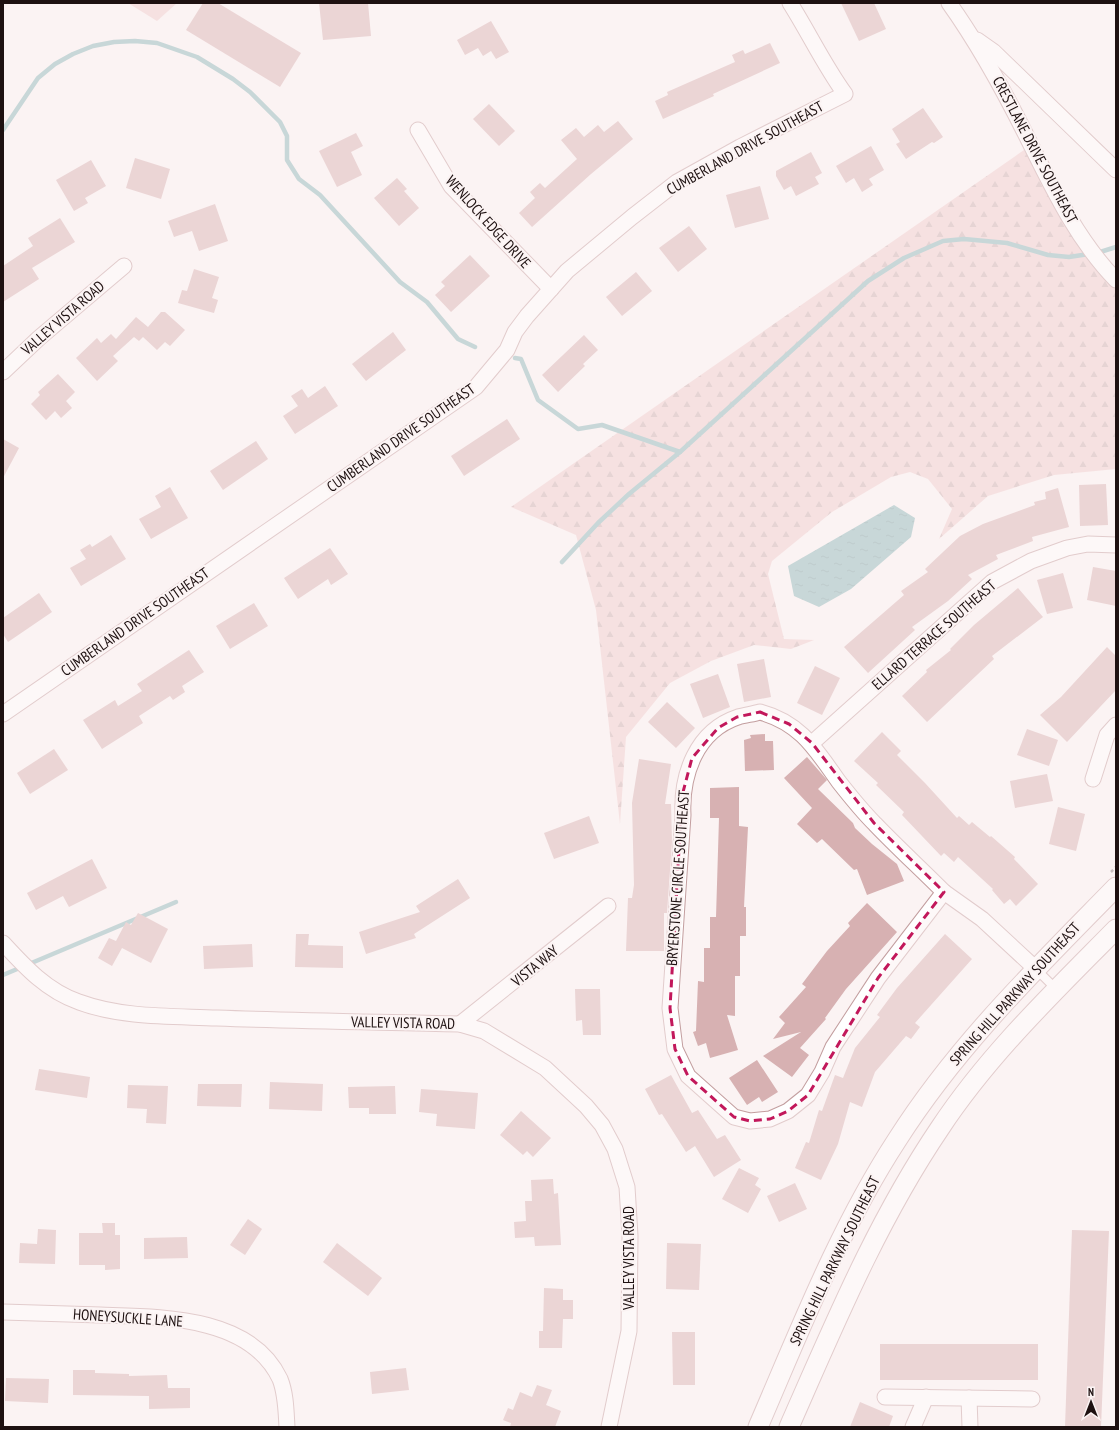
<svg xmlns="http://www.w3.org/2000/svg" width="1119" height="1430" viewBox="0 0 1119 1430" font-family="'PT Sans Narrow',sans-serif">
<defs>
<pattern id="forest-firs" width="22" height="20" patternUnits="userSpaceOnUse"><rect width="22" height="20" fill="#efcdcd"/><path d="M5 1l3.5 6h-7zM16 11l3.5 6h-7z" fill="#ccafaf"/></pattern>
<pattern id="water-ripples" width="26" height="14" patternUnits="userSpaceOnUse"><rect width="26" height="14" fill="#89b6b8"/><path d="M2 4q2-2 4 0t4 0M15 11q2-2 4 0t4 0" fill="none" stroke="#769b9d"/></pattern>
</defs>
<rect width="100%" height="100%" fill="#fbf3f3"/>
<polygon fill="#efcdcd" points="128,3 177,3 157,21"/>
<polygon fill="url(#forest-firs)" points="1024,150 1081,244 1116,285 1116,469 1054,475 988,496 939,539 952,509 928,479 910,472 891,477 832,512 772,561 768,574 784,639 814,640 791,649 754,645 711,661 670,683 626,737 620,824 596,610 576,535 511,507"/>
<polygon fill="url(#water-ripples)" points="894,505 915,518 911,537 851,589 819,607 794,596 788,566"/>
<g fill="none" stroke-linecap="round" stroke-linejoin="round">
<g stroke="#89b6b8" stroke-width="4.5">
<polyline points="3,130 38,78 55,64 73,54 93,46 114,42 135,41 157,43 197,57 233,79 250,92 280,122 287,136 287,160 299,179 320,195 400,282 427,302 458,339 475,347"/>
<polyline points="1097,253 1116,247"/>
<polyline points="515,358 521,359 538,400 578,429 602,425 680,452"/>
<polyline points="562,562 598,523 629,494 680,452 868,281 904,258 943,241 964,239 1007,243 1048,255 1069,257 1089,254"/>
<polyline points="3,975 176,902"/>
</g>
</g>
<g fill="#d7b1b2">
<polygon points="203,3 218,3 301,53 280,87 186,30"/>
<polygon points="319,3 368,3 371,36 323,40"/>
<polygon points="841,3 874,3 886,29 859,41"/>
<polygon points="491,21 509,52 496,59 491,51 483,56 478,48 465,55 457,40"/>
<polygon points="770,43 780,63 713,94 714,96 663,119 655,101 668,95 667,92 735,62 732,55 743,50 745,54"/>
<polygon points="489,104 515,131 499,146 473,119"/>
<polygon points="923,108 943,137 934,143 932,142 906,159 896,144 900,142 892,129"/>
<polygon points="618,121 633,139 591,174 532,227 519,213 535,198 530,192 540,183 545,188 577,159 561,140 576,128 584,137 598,125 604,132"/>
<polygon points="356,133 363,146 351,152 362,175 337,187 319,151"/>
<polygon points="871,146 884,170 869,179 873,185 862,192 854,178 846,183 836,166"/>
<polygon points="811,152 822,173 815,177 819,184 796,196 791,186 784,190 776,176 776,171"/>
<polygon points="135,158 170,169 161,199 126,188"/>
<polygon points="91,160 106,186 85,198 88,203 74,211 56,180"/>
<polygon points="397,178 407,189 404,191 419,208 399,226 374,198"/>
<polygon points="760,186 769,219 735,228 726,195"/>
<polygon points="215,204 228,241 199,251 192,231 174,237 168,221"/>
<polygon points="60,218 75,242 32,268 39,279 3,302 3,266 33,246 28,238"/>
<polygon points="689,226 707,249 678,272 659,248"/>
<polygon points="470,255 490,276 451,312 435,295 445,286 441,282"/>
<polygon points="194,269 219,277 212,298 218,300 214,313 178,303 182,290 187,291"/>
<polygon points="636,272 652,291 622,316 606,297"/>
<polygon points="161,312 165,312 185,330 170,346 165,342 157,350 143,337 139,341 134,337 113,356 118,361 97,381 76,358 97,338 101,343 111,334 116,339 136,317 148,327"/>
<polygon points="393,332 406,350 366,381 352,364"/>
<polygon points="584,335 598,350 583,364 585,366 558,392 542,375"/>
<polygon points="58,374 75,392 66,401 72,408 61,418 55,411 46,420 31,404 40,395 38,392"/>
<polygon points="325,386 338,406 295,434 283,416 298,406 291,396 302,389 308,398"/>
<polygon points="507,419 520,439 464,476 451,456"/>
<polygon points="3,439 19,448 3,478"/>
<polygon points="256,441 268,459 223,490 210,471"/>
<polygon points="1106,484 1108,525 1080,526 1079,485"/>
<polygon points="170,487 188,518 151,539 139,519 161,507 155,496"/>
<polygon points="1058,488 1069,527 1032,537 1033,541 996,555 998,559 968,575 972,579 948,601 912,627 915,630 868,673 844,647 904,595 901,591 928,572 925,569 960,536 983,524 1035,505 1034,502 1046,499 1045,492"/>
<polygon points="111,535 126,559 81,586 70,568 86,559 80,550 90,544 92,547"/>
<polygon points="330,548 348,574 331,585 328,579 298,599 284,578"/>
<polygon points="1093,567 1116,571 1116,606 1087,600"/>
<polygon points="1063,573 1073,608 1047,614 1037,580"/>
<polygon points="1018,588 1043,617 992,656 994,659 927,722 902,696 927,672 926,670 951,650 950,649 974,625"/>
<polygon points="39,593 52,612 8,642 3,634 3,618"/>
<polygon points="254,603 268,626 230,649 216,626"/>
<polygon points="1107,647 1116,656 1116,690 1067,742 1040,715 1061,697"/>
<polygon points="189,650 204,672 182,686 185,692 173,700 170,696 139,716 143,723 102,749 83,720 115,700 118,706 142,691 137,684"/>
<polygon points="764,659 771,697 744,702 737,664"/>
<polygon points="815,666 840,678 822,715 797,703"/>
<polygon points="718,674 730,707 703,718 690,684"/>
<polygon points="667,702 695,728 676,748 648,722"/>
<polygon points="1027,729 1058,740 1049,766 1017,755"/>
<polygon points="882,732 901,751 897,755 925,783 957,818 959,816 969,825 972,822 990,837 991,836 1015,857 1014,859 1038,884 1016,906 1010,899 1004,904 992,890 993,889 958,857 954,862 944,853 941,856 902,815 904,812 876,785 878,783 854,761"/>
<polygon points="765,734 765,741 773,741 774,770 745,771 744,740 751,738 750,735"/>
<polygon points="54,749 68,770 30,794 17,773"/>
<polygon points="807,757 827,780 818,789 853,823 855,828 872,844 897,864 904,881 867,895 857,869 854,870 822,839 817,843 797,824 812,808 784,778"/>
<polygon points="639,759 671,764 665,804 671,804 672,842 667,913 664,913 664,951 626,951 628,898 632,898 634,885 632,803"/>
<polygon points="1047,774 1053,801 1015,808 1010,781"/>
<polygon points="739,787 739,826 748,827 744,907 746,907 746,936 740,936 740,976 735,976 735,1016 727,1015 738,1050 710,1058 706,1043 698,1046 693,1032 696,1031 698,981 704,982 704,948 710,948 710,917 716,917 719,818 710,818 710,788"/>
<polygon points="1058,807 1085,814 1076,851 1049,844"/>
<polygon points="589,816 599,843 554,859 544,833"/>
<polygon points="92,859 107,888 69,907 63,896 36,910 27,893"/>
<polygon points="458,879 470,898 414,934 416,938 366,954 359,932 420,912 416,906"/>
<polygon points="867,903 897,932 846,989 825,1018 826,1019 800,1048 809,1055 792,1077 763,1056 801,1032 773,1039 785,1023 779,1017 806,987 802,984 827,951 850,926 848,923"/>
<polygon points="138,913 168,929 151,963 122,948 112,966 98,958 109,938 116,941 126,922 131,925"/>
<polygon points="296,934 309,934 308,945 343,946 343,968 295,967"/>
<polygon points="945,934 972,959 915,1023 920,1027 911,1039 906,1036 875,1072 862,1107 850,1102 838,1144 821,1180 795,1168 806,1142 809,1143 819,1110 822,1111 835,1075 843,1078 855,1048 880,1017 877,1015 897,988"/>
<polygon points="252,944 253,967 204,969 203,946"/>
<polygon points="575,989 600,989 601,1035 583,1035 582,1020 576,1021"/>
<polygon points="757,1060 778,1092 762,1102 759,1097 747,1105 729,1078"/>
<polygon points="39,1069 90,1077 87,1098 35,1090"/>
<polygon points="671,1075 692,1113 698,1110 717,1139 725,1135 741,1160 714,1177 695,1146 686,1152 662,1114 659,1115 645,1089"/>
<polygon points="270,1082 323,1084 322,1111 269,1109"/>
<polygon points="198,1084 242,1084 241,1107 197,1106"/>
<polygon points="128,1085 168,1086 166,1124 146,1123 147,1109 127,1108"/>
<polygon points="395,1086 396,1114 369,1114 369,1108 349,1108 348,1087"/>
<polygon points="421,1089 478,1093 475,1129 436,1126 437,1114 419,1112"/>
<polygon points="521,1111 551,1138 533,1157 527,1151 523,1155 500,1135"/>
<polygon points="739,1168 759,1178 755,1185 761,1189 748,1213 722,1199"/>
<polygon points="553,1179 554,1194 558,1193 561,1245 535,1246 534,1237 515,1238 514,1222 526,1221 525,1201 532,1201 531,1180"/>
<polygon points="795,1183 807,1209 779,1222 767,1196"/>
<polygon points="248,1219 262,1229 245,1255 230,1245"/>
<polygon points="102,1223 115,1223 115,1235 120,1235 120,1269 105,1270 105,1265 79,1265 79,1233 103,1233"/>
<polygon points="38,1229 56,1230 55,1264 19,1263 20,1243 37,1244"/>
<polygon points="1072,1230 1109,1231 1101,1427 1065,1427"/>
<polygon points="187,1237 188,1258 144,1259 144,1238"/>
<polygon points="337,1243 382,1278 368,1296 323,1262"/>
<polygon points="667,1243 701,1244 699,1290 666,1289"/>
<polygon points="544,1288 563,1289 563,1300 573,1300 573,1319 563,1319 562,1348 539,1348 539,1331 543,1331"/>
<polygon points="672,1332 695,1332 695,1385 673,1385"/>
<rect x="880" y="1344" width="158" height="36"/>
<polygon points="406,1368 409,1390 372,1394 370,1372"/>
<polygon points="73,1370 95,1370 95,1373 129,1374 129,1376 167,1375 168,1388 190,1388 190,1408 149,1409 149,1396 73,1395"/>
<polygon points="6,1378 49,1379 48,1403 5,1401"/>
<polygon points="537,1385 552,1390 546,1405 561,1411 555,1427 510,1427 511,1423 503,1420 508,1408 513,1410 520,1392 532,1397"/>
<polygon points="860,1402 893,1416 889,1427 850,1427"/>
</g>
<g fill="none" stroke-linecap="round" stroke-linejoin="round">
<defs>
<polyline id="service" points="1036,969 1056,989"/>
<g id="minor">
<path d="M949,3c30,42 54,86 77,132 25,50 50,104 90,145"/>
<polyline points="977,40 994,52 1116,170"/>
<polyline points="418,130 451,186 551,289"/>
<polyline points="3,372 39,338 124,266"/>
<path d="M760,712c41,11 56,38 79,70 11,14 23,29 36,42 22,23 46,45 69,68l-66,86 -45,69 -11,25 -14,23 -20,16 -18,8 -20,2 -16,-4 -46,-41 -13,-27 -5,-41 13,-193c-2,-40 13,-84 55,-98 7,-2 15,-3 22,-5z"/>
<path d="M3,714l473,-327 31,-37 8,-18 12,-16 40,-45 65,-54 45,-35 63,-35 105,-53c-21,-29 -36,-61 -55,-91"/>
<polyline points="812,743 992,582 1031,561 1067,548 1088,544 1116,545"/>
<polyline points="1093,779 1107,735 1116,725"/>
<polyline points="944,892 982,919 1036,969"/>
<path d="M3,943c22,24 44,48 76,59 43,16 93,14 138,16 81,3 162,4 243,6l24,7 61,37 41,38 16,19 13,24 12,38 3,49 -1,95 -20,96"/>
<polyline points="460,1024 608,906"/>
<path d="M3,1312c32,1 65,2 97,3 59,2 150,0 180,64 6,15 6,32 7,48"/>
<polyline points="885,1397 1032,1399"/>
<polyline points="969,1398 970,1427"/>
<polyline points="913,1427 926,1397"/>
</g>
<g id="tertiary">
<path d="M758,1427c42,-97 81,-198 139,-287 61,-96 140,-172 219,-253"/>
<path d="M789,1427c45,-102 88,-206 151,-299 49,-74 114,-136 176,-199"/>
</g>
</defs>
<use href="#service" stroke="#c39e9f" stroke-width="10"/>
<use href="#minor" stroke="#c39e9f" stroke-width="17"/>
<use href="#tertiary" stroke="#c39e9f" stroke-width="21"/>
<polyline stroke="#8a8080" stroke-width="2.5" stroke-dasharray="3 3" stroke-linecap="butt" points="1111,872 1116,867"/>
<use href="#service" stroke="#fff" stroke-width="8"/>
<use href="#minor" stroke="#fff" stroke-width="15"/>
<use href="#tertiary" stroke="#fff" stroke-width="19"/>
</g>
<path d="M0 0H1119V1430H0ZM760,712l29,12 23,19 62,80 70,69 -66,86 -70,117 -20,16 -18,8 -20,2 -16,-4 -46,-41 -13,-27 -5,-41 12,-212 10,-38 26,-30 19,-11z" fill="#fbf3f3" fill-opacity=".55" fill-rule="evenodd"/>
<path fill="none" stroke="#c2185b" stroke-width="3" stroke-dasharray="8 5" stroke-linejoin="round" d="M760,712l29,12 23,19 62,80 70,69 -66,86 -70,117 -20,16 -18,8 -20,2 -16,-4 -46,-41 -13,-27 -5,-41 12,-212 10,-38 26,-30 19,-11z"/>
<g text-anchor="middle" stroke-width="4" stroke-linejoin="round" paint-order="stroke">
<g font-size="15" fill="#1e1111" stroke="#fbf3f3">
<text transform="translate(745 148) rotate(-29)" y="5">CUMBERLAND DRIVE SOUTHEAST</text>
<text transform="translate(1035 150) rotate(62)" y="5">CRESTLANE DRIVE SOUTHEAST</text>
<text transform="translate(488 222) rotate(48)" y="5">WENLOCK EDGE DRIVE</text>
<text transform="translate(63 318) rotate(-41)" y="5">VALLEY VISTA ROAD</text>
<text transform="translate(401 438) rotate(-35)" y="5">CUMBERLAND DRIVE SOUTHEAST</text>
<text transform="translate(135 622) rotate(-35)" y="5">CUMBERLAND DRIVE SOUTHEAST</text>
<text transform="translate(934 635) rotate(-41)" y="5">ELLARD TERRACE SOUTHEAST</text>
<text transform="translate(678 878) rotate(-86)" y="5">BRYERSTONE CIRCLE SOUTHEAST</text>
<text transform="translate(535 966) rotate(-39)" y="5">VISTA WAY</text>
<text transform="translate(1015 994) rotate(-48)" y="5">SPRING HILL PARKWAY SOUTHEAST</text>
<text transform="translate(403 1023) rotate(1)" y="5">VALLEY VISTA ROAD</text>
<text transform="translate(629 1258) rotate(-90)" y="5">VALLEY VISTA ROAD</text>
<text transform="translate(835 1261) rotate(-64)" y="5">SPRING HILL PARKWAY SOUTHEAST</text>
<text transform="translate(128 1318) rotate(4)" y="5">HONEYSUCKLE LANE</text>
</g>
</g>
<rect width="1119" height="1430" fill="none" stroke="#1e1111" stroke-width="8"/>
<g transform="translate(1091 1402)" stroke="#fbf3f3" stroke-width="3" paint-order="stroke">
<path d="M0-3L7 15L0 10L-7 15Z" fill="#1e1111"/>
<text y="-6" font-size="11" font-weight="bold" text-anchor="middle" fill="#1e1111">N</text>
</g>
</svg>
